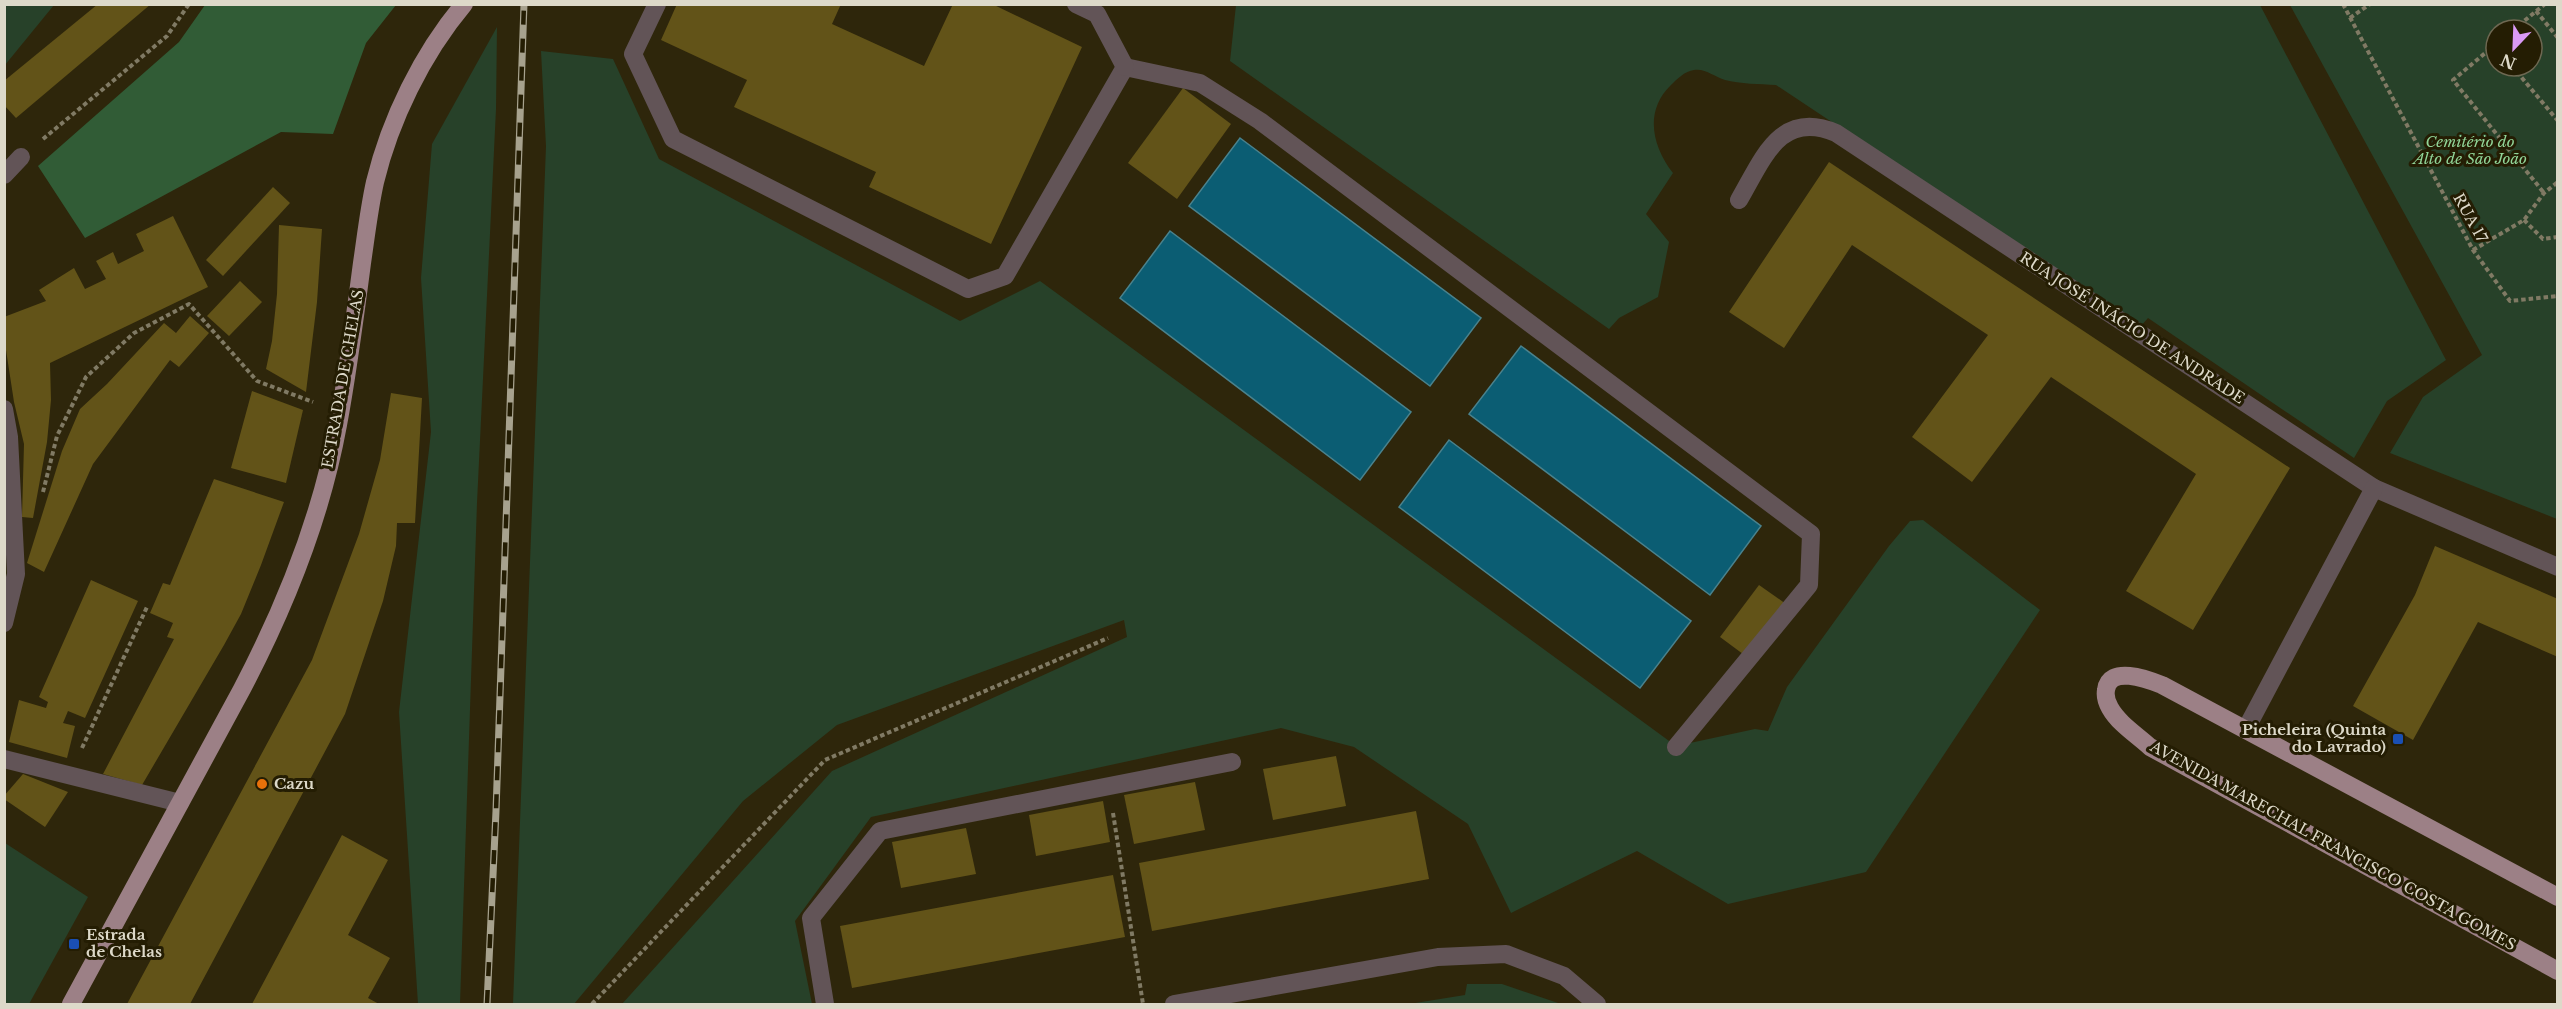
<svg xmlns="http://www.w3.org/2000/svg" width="2562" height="1009" viewBox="0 0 2562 1009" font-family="'Libre Baskerville',serif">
<rect width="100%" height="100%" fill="#2e260b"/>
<g fill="#274129" fill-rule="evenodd">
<polygon points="5,4 54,5 5,65 4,5"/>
<path d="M1236,5h1024l186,355 -59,41 -33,57 -206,-140 -8,9 -364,-242c-16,-1 -36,-1 -51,-5 -10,-3 -20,-12 -31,-10 -9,1 -17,9 -23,15 -27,26 -19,61 2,88l-27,41 23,28 -11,55 -39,21 -10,11 -379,-268z"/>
<path d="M2290,5h267v514l-167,-66 33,-56 59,-42zM2496,30h36v36h-36z"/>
<polygon points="497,27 496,109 477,503 460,1004 418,1004 399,712 431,432 421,278 432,144"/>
<polygon points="541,51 613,59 659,159 960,321 1040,281 1676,746 1755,729 1768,731 1787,687 1889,546 1910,521 1923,520 2040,610 1866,872 1728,904 1637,851 1511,913 1468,824 1354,747 1281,728 871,817 795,921 812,1004 622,1004 832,771 1127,637 1124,620 837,725 743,801 574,1004 513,1004 546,146"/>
<polygon points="5,843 88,897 29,1004 5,1004"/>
<polygon points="1467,984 1502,984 1561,1004 1409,1004 1465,995"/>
</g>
<polygon fill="#315c36" points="205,5 396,5 366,43 333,134 281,132 85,238 38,166 179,42"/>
<g fill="#0b5d73" stroke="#4a828d" stroke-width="1.5">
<polygon points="1240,138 1481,318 1430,386 1189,206"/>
<polygon points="1170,231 1411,412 1360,480 1120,298"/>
<polygon points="1521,346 1761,526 1710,595 1469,414"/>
<polygon points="1449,440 1691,621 1640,688 1399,507"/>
</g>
<g fill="#625318">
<polygon points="98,4 151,4 16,118 4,105 4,81"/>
<polygon points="677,4 841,4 832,24 924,66 953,4 992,4 1082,47 991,244 869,187 876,172 734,107 747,80 661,40"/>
<polygon points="1183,88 1231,124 1177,199 1128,163"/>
<polygon points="1829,162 2290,468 2193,630 2126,591 2196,474 2051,377 1972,482 1912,437 1988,335 1852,245 1784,348 1729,312"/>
<polygon points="273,187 290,203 223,276 206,260"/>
<polygon points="173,216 208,287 50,363 51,400 47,442 33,518 22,517 24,444 14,402 4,337 4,317 46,301 39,290 74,268 85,289 106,279 96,261 113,252 118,264 144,251 136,234"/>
<polygon points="279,225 322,229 317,302 306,392 266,369 272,341 277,294"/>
<polygon points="240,281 262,302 229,336 207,316"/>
<polygon points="190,316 209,333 179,367 170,360 93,464 44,572 27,563 62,451 80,409 107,384 164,323 176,333"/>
<polygon points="252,391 303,410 286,483 231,468"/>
<polygon points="391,393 422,398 415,523 397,523 396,546 383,601 345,714 190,1004 127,1004 312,660 359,534 380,460"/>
<polygon points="214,479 284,502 261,565 241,614 224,645 142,785 103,774 174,639 167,637 173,623 150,613 163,583 170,585"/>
<polygon points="2435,546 2558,599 2558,657 2478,622 2413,740 2353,706 2415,595"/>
<polygon points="91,580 138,601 85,718 68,711 63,723 75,726 67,758 9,742 19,700 46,708 48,702 39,697"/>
<polygon points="1759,585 1786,604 1747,657 1720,637"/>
<polygon points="1336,756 1346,806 1273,820 1263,769"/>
<polygon points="23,774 68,792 45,827 4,799 4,796"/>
<polygon points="1195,782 1205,830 1134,844 1124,795"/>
<polygon points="1103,801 1110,842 1036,856 1029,815"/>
<polygon points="1416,811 1429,879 1152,931 1139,863"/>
<polygon points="966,828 976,874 901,888 892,842"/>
<polygon points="342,835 388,860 348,935 390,958 368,998 379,1004 252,1004"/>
<polygon points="1113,875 1125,937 852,988 840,926"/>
</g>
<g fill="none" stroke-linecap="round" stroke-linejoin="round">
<g stroke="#807a64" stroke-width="4" stroke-dasharray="4.5 3" stroke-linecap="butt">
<polyline points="2343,4 2473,250 2510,301 2558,296"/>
<polyline points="2536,11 2558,38"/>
<polyline points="2350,18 2370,4"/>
<polyline points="2513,30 2545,4"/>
<polyline points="2496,44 2453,80 2544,193"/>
<polyline points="2512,66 2558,121"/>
<polyline points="43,139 167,36 189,4"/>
<polyline points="2524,220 2543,239 2558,237"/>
<polyline points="2473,250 2524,220 2544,193 2558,182"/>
<polyline points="43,492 57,436 86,377 134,333 189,304 257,381 313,402"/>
<polyline points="82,748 147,607"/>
<polyline points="1113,813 1143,1004"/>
<polyline points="592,1004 825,760 1108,638"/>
</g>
<g stroke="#625457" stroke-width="18">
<polyline points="657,4 633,54 673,139 968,289 1005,276 1125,67 1200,83 1260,121 1811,534 1809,585 1676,747"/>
<polyline points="1076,4 1097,14 1125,67"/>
<polyline points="4,175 21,157"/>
<path d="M1739,200c24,-41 41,-91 97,-67l538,355 184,79"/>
<polyline points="4,409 9,437 16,574 4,623"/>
<polyline points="2246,729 2374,488"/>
<polyline points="4,759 180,803"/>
<polyline points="825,1004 811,918 880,831 1232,762"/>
<polyline points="1174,1004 1438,957 1506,954 1564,976 1597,1004"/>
</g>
<g stroke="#9c8086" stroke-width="18">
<path d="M2558,897l-396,-212c-15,-6 -53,-20 -56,5 -1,6 1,13 4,18 9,16 27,27 40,39l408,224"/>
<path d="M71,1004l171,-315c44,-84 79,-171 96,-264 10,-54 17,-108 24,-162 4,-27 7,-54 13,-81 15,-62 47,-128 89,-178"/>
</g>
<defs>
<polyline id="rail" points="487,1004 496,811 524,4"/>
</defs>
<use href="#rail" stroke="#a7a28e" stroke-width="7"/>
<use href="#rail" stroke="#241d03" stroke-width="4.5" stroke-dasharray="14" stroke-linecap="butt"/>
</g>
<g fill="#1a4fb4" stroke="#241d03" stroke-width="2">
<rect x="2392" y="733" width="12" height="12" rx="3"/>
<rect x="68" y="938" width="12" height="12" rx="3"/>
</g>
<circle fill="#e8710a" stroke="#241d03" stroke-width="2" cx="262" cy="784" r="6"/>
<g text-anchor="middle" stroke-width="6" stroke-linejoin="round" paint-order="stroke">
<g font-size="15" font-style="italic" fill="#91d598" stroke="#241d03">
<text x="2470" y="147">Cemitério do<tspan x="2470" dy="17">Alto de São João</tspan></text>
</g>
<g font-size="15" fill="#ddd9c9" stroke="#241d03">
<text transform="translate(2470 218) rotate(61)" y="5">RUA 17</text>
<text transform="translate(2132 328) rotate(33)" y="5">RUA JOSÉ INÁCIO DE ANDRADE</text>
<text transform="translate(343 379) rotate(-80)" y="5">ESTRADA DE CHELAS</text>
<text transform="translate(2333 846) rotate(29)" y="5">AVENIDA MARECHAL FRANCISCO COSTA GOMES</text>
</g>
<g font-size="15" font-weight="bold" fill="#ddd9c9" stroke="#241d03" text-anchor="start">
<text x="2386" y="735" text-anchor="end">Picheleira (Quinta<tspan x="2386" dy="17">do Lavrado)</tspan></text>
<text x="274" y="789">Cazu</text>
<text x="86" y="940">Estrada<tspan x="86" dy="17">de Chelas</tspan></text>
</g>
</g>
<rect width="2562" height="1009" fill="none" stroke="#ddd9c9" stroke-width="12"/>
<g transform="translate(2514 48) rotate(203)"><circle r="28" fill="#241d03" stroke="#6e6852" stroke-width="1.5"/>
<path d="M0-4.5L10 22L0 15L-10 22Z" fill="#da9af6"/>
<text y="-9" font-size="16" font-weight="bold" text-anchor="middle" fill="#ddd9c9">N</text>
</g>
</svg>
